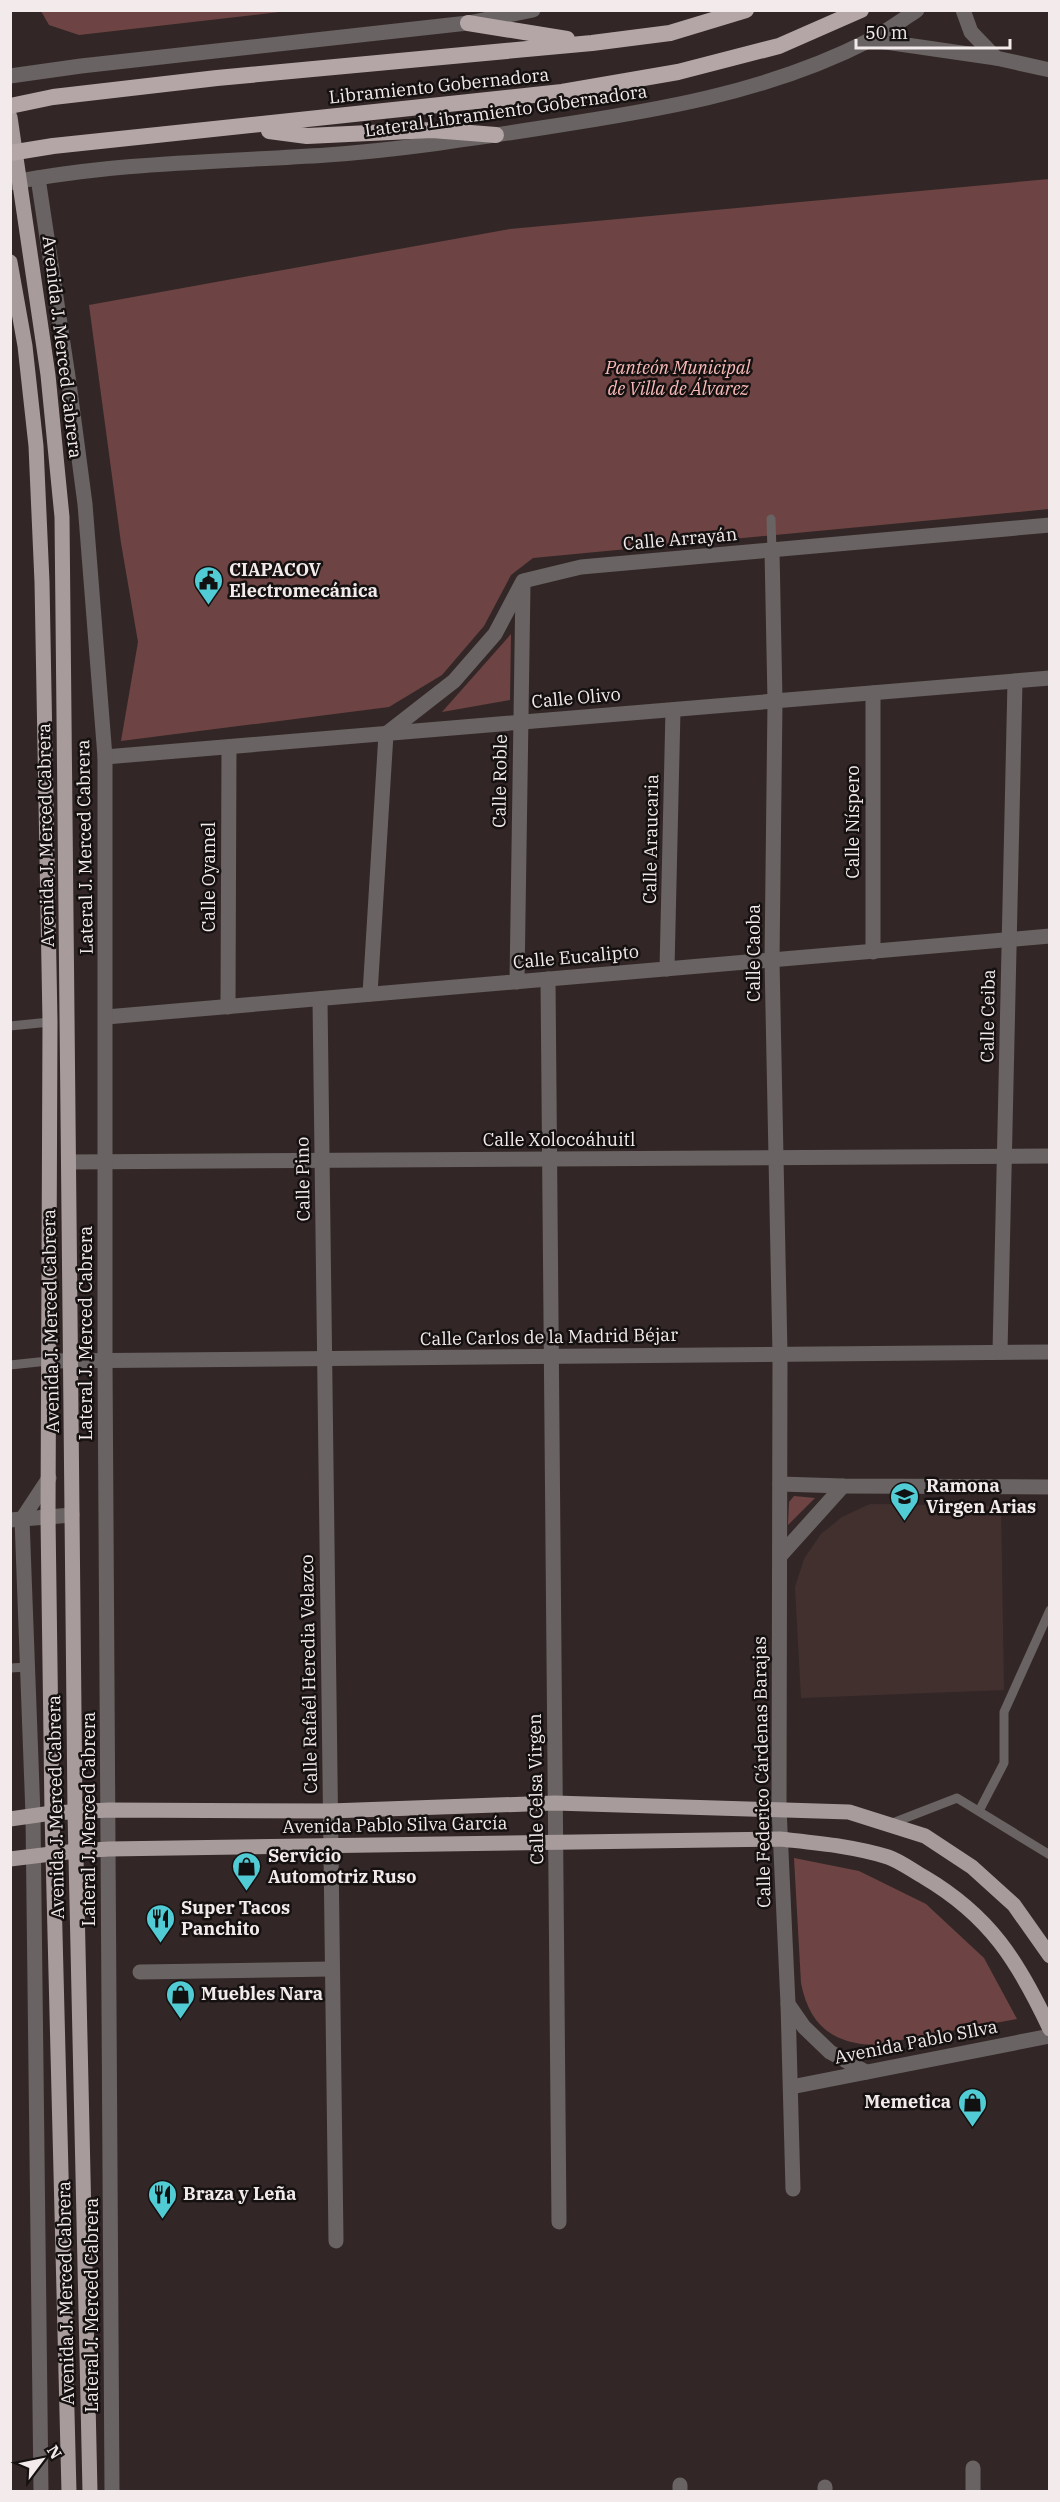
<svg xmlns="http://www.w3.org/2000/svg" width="1060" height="2502" viewBox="0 0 1060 2502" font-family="'IBM Plex Serif',serif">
<rect width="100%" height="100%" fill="#322726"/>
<polygon fill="#42302f" points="870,1504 1001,1506 1004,1690 801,1698 795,1587 804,1559 821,1534 842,1517"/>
<g fill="#6d4443">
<polygon points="41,11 288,11 79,35 49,25"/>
<polygon points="1049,179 1049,509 533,558 511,575 484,626 442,675 389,707 121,741 138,642 121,543 89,305 510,229"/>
<polygon points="511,634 510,700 442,712"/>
<polygon points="794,1496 815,1498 788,1525 789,1502"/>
<path d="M794,1858l65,13 67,33 58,54 33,61 -144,26c-42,-2 -64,-21 -72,-62z"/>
</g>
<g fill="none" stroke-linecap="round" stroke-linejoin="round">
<g stroke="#696363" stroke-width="9">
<polyline points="771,519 772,551"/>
<polyline points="10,1026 50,1022"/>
<polyline points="10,1365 48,1361"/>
<polyline points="10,1668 28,1667"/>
<polyline points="979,1811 1004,1763 1004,1712 1050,1610"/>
<polyline points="890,1824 957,1798 1050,1855"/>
</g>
<g stroke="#696363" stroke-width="15">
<polyline points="963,10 971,32 996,58"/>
<polyline points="872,40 996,58 1050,70"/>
<polyline points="772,551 775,701 772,960 780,1354 779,1808 788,2004 793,2189"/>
<polyline points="105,757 1050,678"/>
<polyline points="873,952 873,693"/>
<polyline points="667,969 673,710"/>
<polyline points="548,979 559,2222"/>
<polyline points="517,982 523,584"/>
<polyline points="370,994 386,734 454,681 495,634 523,581 581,567 1050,525"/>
<polyline points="320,999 336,2241"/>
<polyline points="228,1007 229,747"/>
<polyline points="106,1017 1050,936"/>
<polyline points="69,1162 1050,1156"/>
<polyline points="1000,1352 1015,681"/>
<polyline points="48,1361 1050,1352"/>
<polyline points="780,1484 843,1486 1050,1487"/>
<polyline points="10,1520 72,1515"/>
<polyline points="780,1556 843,1486"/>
<polyline points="140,1972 332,1969"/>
<polyline points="788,2004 804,2027 830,2052 866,2072"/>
<polyline points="791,2087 1050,2036"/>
<polyline points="973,2468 973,2492"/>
<polyline points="680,2485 680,2492"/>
<polyline points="825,2487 825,2492"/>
</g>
<g stroke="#696363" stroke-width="15">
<polyline points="10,76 81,66 468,23 533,10"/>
<polyline points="38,178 69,383 85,504 105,757 105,1361 112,2492"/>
<path d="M10,183c104,-21 212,-21 317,-28 72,-5 143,-16 214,-27 112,-17 226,-35 329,-88 16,-8 32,-20 47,-30"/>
<polyline points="41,2492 33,1815 22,1519 49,1478"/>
</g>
<g stroke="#a89b9b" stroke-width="15">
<polyline points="10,117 48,375 62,517 75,1812 90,2492"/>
<polyline points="10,262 25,346 36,446 42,582 50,1022 48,1517 52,1813 69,2492"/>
<polyline points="10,1819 52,1813 109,1810 330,1811 555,1803 849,1812 925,1836 972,1867 1014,1905 1050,1956"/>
<path d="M10,1859l66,-8 33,-2 671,-10c36,4 73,7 108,18 12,4 25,14 36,20 66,39 94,84 126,152"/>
</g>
<g stroke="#b4a6a6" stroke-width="16">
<polyline points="468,23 567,39"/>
<polyline points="10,106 53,97 217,78 592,43 670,33 746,10"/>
<polyline points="269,131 307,136 432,130 496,135"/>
<polyline points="10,153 53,146 562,92 678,72 779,46 861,10"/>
</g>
</g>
<defs>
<symbol id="civic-pin" viewBox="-11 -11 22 30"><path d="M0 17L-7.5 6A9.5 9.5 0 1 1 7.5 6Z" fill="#51ccd4" stroke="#161111"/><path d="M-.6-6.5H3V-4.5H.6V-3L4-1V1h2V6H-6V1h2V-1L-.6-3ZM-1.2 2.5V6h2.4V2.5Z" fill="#111"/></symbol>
<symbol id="school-pin" viewBox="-11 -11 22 30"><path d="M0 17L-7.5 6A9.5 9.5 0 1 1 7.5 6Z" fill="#51ccd4" stroke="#161111"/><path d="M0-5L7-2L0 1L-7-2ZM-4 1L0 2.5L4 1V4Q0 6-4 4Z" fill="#111"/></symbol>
<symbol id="shop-pin" viewBox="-11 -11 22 30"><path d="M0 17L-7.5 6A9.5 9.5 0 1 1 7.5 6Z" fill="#51ccd4" stroke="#161111"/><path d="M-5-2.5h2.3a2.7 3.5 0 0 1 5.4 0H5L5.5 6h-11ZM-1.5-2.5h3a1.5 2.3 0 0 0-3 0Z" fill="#111"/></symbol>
<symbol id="restaurant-pin" viewBox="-11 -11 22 30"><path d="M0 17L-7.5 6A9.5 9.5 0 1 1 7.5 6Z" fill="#51ccd4" stroke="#161111"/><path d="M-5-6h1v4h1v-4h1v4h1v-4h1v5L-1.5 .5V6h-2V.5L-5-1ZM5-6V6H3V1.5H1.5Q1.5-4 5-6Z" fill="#111"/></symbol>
</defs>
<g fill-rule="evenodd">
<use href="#civic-pin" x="192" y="564" width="33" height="45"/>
<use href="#school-pin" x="888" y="1480" width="33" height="45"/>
<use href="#shop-pin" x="230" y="1850" width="33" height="45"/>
<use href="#restaurant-pin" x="144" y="1902" width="33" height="45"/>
<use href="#shop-pin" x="164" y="1978" width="33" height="45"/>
<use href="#shop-pin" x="956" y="2086" width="33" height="45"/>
<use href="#restaurant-pin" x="146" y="2178" width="33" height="45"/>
</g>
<g text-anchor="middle" stroke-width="5" stroke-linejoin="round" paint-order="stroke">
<g font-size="18" fill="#f3ebeb" stroke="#161111">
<text transform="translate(439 86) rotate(-6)" y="6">Libramiento Gobernadora</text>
<text transform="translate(506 111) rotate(-8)" y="6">Lateral Libramiento Gobernadora</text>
<text transform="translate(62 347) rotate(83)" y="6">Avenida J. Merced Cabrera</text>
<text transform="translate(680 539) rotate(-5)" y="6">Calle Arrayán</text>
<text transform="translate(576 698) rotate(-5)" y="6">Calle Olivo</text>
<text transform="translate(500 781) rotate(-89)" y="6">Calle Roble</text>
<text transform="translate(853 822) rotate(-90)" y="6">Calle Níspero</text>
<text transform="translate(46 835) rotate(-91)" y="6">Avenida J. Merced Cabrera</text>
<text transform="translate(651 839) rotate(-89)" y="6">Calle Araucaria</text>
<text transform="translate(85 847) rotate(-91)" y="6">Lateral J. Merced Cabrera</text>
<text transform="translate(209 877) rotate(-90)" y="6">Calle Oyamel</text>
<text transform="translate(754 953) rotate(-90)" y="6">Calle Caoba</text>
<text transform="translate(576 957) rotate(-5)" y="6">Calle Eucalipto</text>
<text transform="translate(988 1016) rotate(-89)" y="6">Calle Ceiba</text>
<text x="559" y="1146">Calle Xolocoáhuitl</text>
<text transform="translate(303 1179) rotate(-91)" y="6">Calle Pino</text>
<text transform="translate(51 1321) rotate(-91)" y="6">Avenida J. Merced Cabrera</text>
<text transform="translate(86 1333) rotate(-90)" y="6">Lateral J. Merced Cabrera</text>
<text transform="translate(549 1337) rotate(-1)" y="6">Calle Carlos de la Madrid Béjar</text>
<text transform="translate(309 1674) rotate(-91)" y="6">Calle Rafaél Heredia Velazco</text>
<text transform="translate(762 1772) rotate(-91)" y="6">Calle Federico Cárdenas Barajas</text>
<text transform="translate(536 1789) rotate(-91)" y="6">Calle Celsa Virgen</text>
<text transform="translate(56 1807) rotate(-91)" y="6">Avenida J. Merced Cabrera</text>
<text transform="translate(89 1819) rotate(-90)" y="6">Lateral J. Merced Cabrera</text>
<text transform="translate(395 1825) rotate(-1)" y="6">Avenida Pablo Silva García</text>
<text transform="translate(916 2042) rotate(-11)" y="6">Avenida Pablo SIlva</text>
<text transform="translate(66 2293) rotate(-91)" y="6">Avenida J. Merced Cabrera</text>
<text transform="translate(92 2305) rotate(-90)" y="6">Lateral J. Merced Cabrera</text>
</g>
<g font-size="18" font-style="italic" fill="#fabcb9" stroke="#161111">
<text x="678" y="374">Panteón Municipal<tspan x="678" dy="21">de Villa de Álvarez</tspan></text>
</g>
<g font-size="18" font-weight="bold" fill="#f3ebeb" stroke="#161111" text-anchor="start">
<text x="229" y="576">CIAPACOV<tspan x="229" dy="21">Electromecánica</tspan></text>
<text x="926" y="1492">Ramona<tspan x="926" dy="21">Virgen Arias</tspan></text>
<text x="268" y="1862">Servicio<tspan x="268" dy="21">Automotriz Ruso</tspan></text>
<text x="181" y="1914">Super Tacos<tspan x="181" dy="21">Panchito</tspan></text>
<text x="201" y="2000">Muebles Nara</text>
<text x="951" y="2108" text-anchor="end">Memetica</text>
<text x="183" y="2200">Braza y Leña</text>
</g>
</g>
<rect width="1060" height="2502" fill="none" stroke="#f3ebeb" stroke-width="24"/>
<g transform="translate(42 2460) rotate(58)" stroke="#161111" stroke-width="4.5" paint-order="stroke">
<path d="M0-4.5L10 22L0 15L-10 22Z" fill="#f3ebeb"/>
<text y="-9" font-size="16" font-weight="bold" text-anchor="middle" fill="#f3ebeb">N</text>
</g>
<path d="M856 39v9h154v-9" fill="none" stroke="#f3ebeb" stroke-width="3"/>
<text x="865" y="39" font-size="18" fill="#f3ebeb" stroke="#161111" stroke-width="4.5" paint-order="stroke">50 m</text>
</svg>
